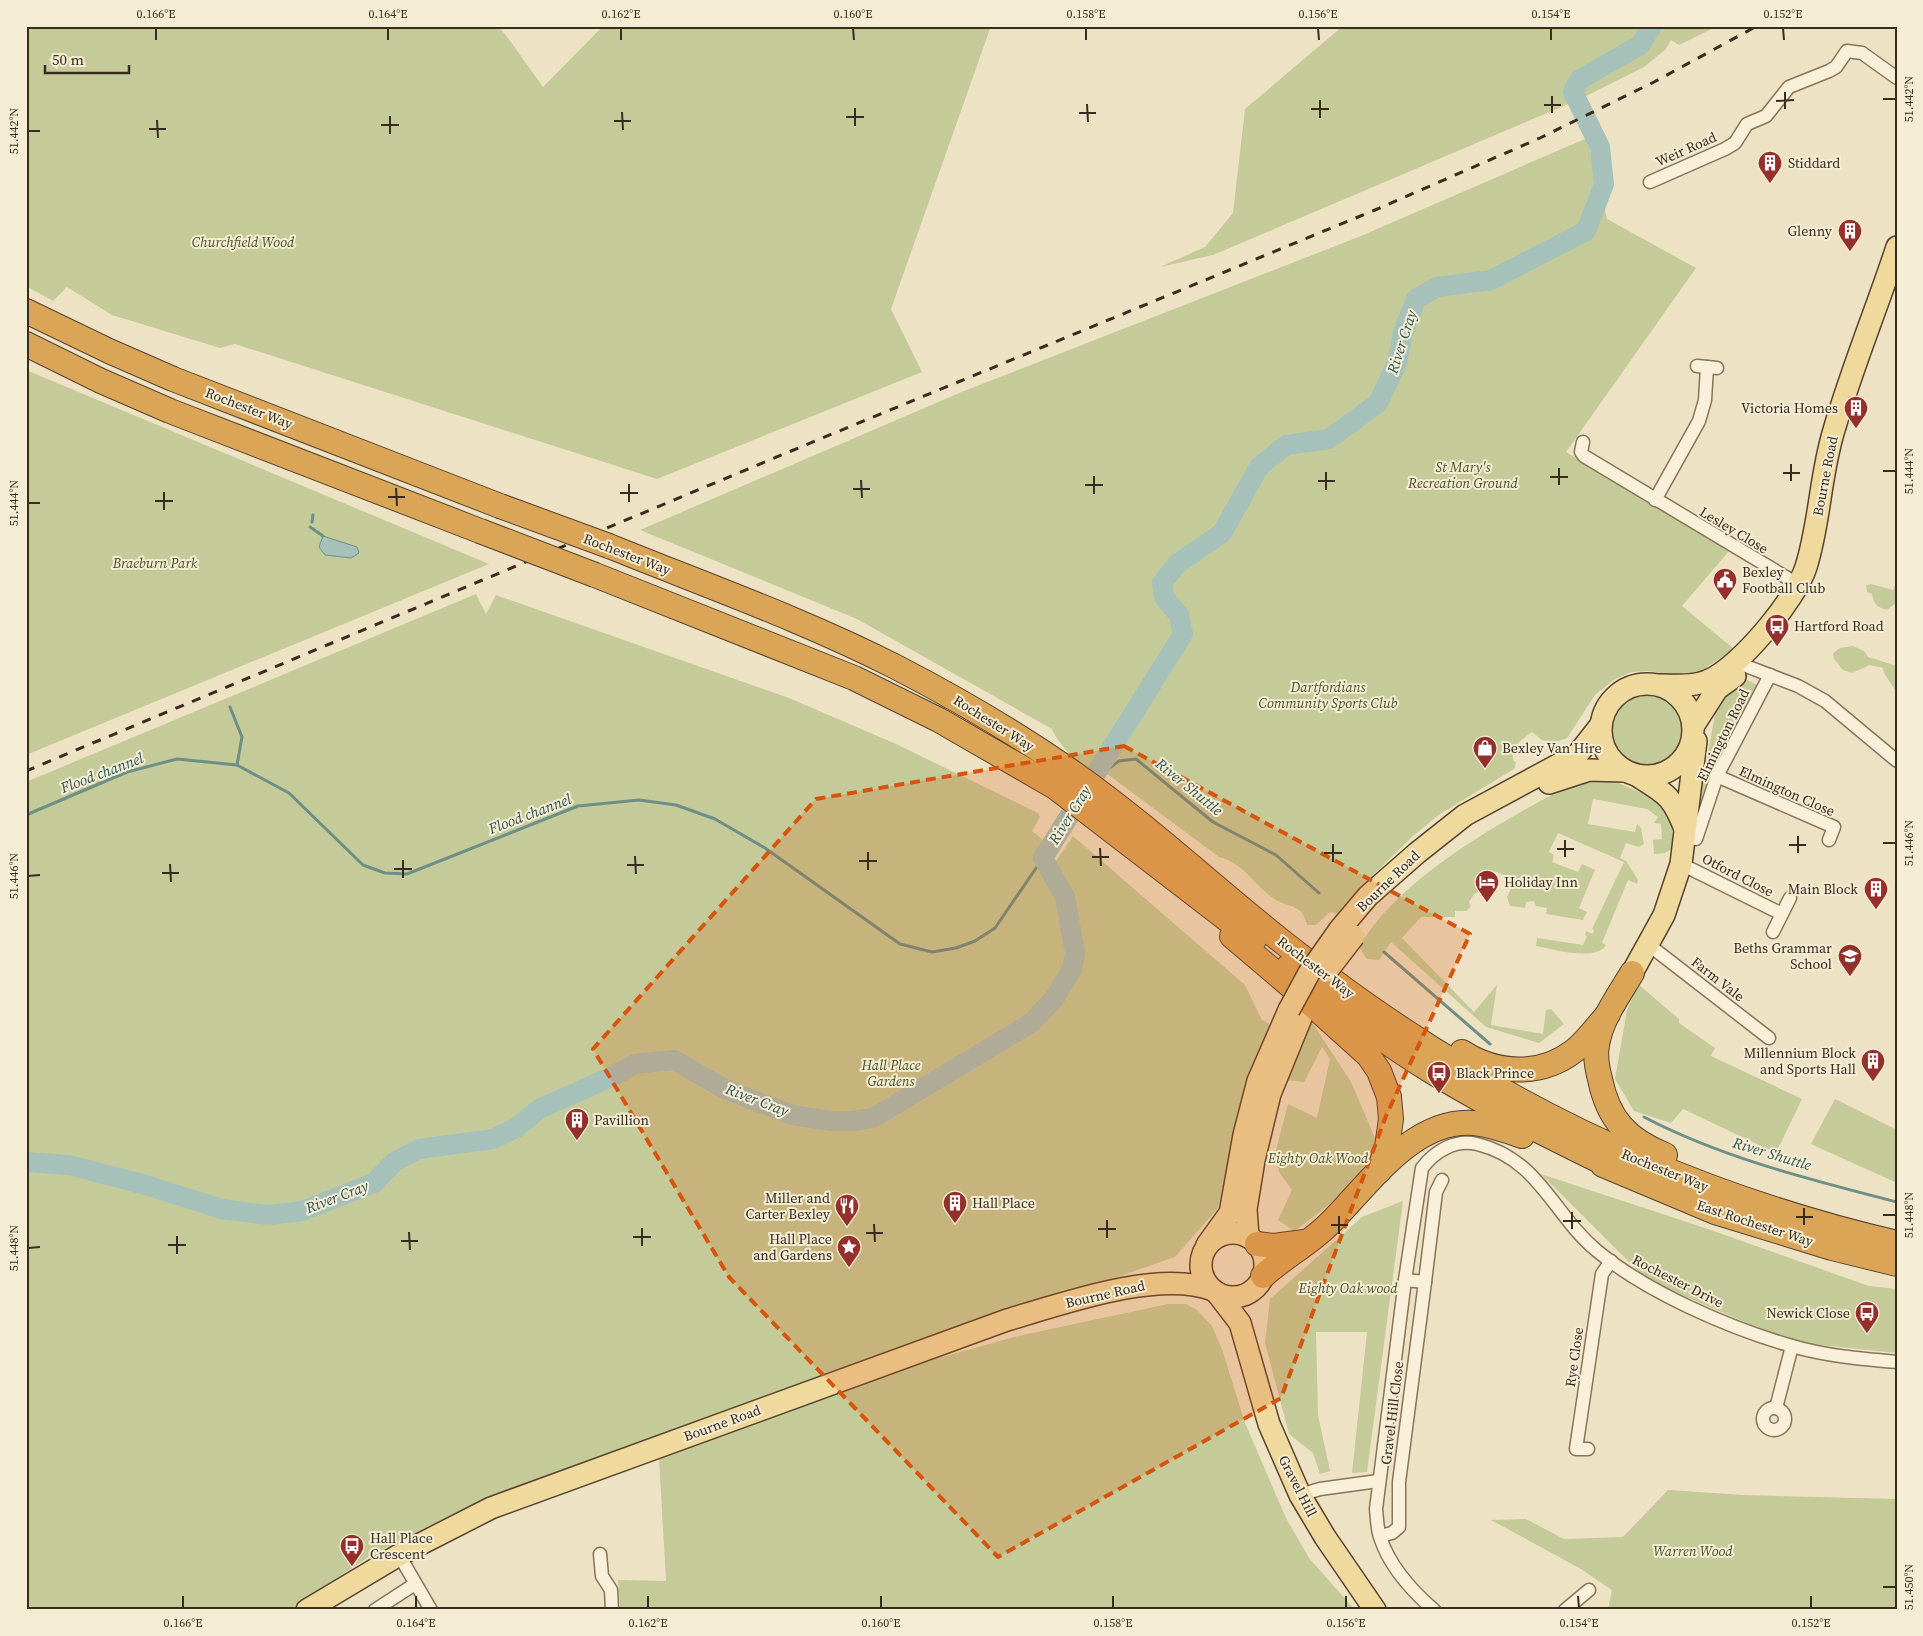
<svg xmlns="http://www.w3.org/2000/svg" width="1923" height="1636" viewBox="0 0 1923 1636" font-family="'Source Serif 4',serif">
<rect width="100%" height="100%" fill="#ede2c4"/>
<g fill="#c4cb98">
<polygon points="26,26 498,26 508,38 543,87 603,26 991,26 891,309 922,372 657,479 235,344 220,348 112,315 67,287 53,301 26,286"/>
<polygon points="1343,26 1718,26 1679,45 1671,40 1666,49 1644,67 1580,99 1213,255 1160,267 1205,247 1233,213 1245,109"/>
<path d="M1587,138l20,81 89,49 -130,184 163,99 -47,55 52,43 -36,24 -25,2 -25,-4 -16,1 -17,7 -20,16 -28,43 -14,5 -11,-3 -10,-8 -12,9 -7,8v11l3,3 -2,6 -74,45 -27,22 -39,38 -35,41 -9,-3 -14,13h-9c-1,-4 -3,-10 -6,-13 -6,-7 -17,-7 -25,-12 -21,-13 -31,-37 -57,-43l-121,-90c-6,2 -13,2 -19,-2 -5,-4 -26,-30 -27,-36l-195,-110 -217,-89 324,-139 397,-155z"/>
<polygon points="26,370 489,564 26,755"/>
<path d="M1897,581v21l-10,8c-10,-3 -13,-5 -15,-16l-5,-2 -1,-7 5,-1 22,6z"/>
<polygon points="476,594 486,614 496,595 789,698 896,744 1038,813 1040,817 1032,831 1041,838 1054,864 1073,836 1245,985 1262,1020 1270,1024 1253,1069 1238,1119 1218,1208 1175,1257 1100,1283 1063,1290 917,1348 485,1499 370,1556 289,1610 26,1610 26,782"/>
<polygon points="1853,646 1864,651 1868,657 1897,666 1897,693 1884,673 1883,668 1870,665 1852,673 1843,670 1834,659 1833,653 1840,648"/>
<polygon points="1745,679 1758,685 1711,779 1704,776 1715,714 1721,699"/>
<circle cx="1647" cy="730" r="38"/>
<path d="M1596,779l20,3 48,20c6,16 11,29 7,47l-6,4 -11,1 -1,-14 9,-1 -1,-15 -7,-1 4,-6 -11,-8 -54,-10 -5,25 47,8 2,-8 4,4 3,16 -5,3 -13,-4 -6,15 6,3 12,19 -1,4 -9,-4 -26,63 4,2c-10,17 -53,4 -70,1l1,-8 46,7 4,-9 -2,-1 1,-4 7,3 1,-4 -2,-1 32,-67 -66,-29 -9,19 5,3 -2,7 26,10 4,-8 13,6 -16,38 8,4 -4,8 -37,-6 1,-6 -11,-2 -2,-5 -8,1 -1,6 -15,-2 -3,-9 8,-17 -21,-9 -5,15 -15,8 -5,8 2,5 -5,4h-11v6h-34l-19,21 72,74 23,-27 -6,40 52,9 3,-24 5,-1 13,15 -25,19 -53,-16 -95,-85 -12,18 -12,-1 -8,-12c33,-57 104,-102 160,-134 25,-14 48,-28 77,-34z"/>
<polygon points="1696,779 1709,781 1701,803 1693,799"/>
<polygon points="1638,984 1679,1019 1679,1023 1715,1048 1711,1056 1802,1099 1776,1153 1683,1109 1671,1123 1634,1111 1615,1079 1627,1010"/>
<path d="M1312,1022l39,60 27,63c-19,36 -51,63 -84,86l-16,-11 14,-30 -13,-18 -3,-22 12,-46 29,14 13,-59 -8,-12 -18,35 -18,-2z"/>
<polygon points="1835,1099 1897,1130 1897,1183 1811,1144"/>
<polygon points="1541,1174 1708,1229 1869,1286 1897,1289 1897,1353 1791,1342 1647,1280"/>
<polygon points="1403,1201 1367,1472 1352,1473 1367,1332 1316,1332 1318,1415 1330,1471 1320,1474 1313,1453 1289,1434 1265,1343 1270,1299 1362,1217"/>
<polygon points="1168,1304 1186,1304 1197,1310 1212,1326 1222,1349 1245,1423 1286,1518 1309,1558 1355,1610 620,1610 618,1580 666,1581 659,1458 920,1363 1018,1336"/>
<polygon points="1668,1490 1743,1495 1897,1499 1897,1610 1608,1610 1612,1590 1581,1569 1491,1520 1526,1519 1564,1539 1623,1537"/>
</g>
<polygon fill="#a6c1ba" stroke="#6d8f87" points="323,536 357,547 359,553 351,558 325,555 319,547"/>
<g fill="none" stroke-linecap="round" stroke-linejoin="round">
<g stroke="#6d8f87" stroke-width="3">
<polyline points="312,522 313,515"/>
<polyline points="310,527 323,536"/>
<polyline points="230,707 242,737 237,765"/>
<polyline points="1096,778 1119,761 1136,759 1213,822 1276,855 1319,893"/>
<polyline points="26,815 127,772 177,759 237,765 289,793 363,865 385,873 407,874 578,806 639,800 676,805 715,819 765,848 900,944 932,952 956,948 975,941 995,928 1043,858"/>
<polyline points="1384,952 1490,1044"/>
<path d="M1644,1117c78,41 168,63 253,85"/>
</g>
<polyline stroke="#a6c1ba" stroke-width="20" points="26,1162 69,1165 146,1185 221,1209 268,1215 302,1211 374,1183 394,1162 419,1149 493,1139 516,1128 539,1109 611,1077 635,1064 674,1060 725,1089 792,1115 831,1121 853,1121 873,1118 1031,1023 1054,999 1072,969 1075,953 1065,897 1043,858 1183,634 1179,615 1164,597 1162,583 1177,564 1222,533 1259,467 1286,445 1329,439 1378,403 1397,363 1403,333 1416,299 1437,287 1491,280 1586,231 1604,184 1600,147 1573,92 1579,80 1640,45 1652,26"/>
<defs>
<g id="street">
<polyline points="1650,182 1725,149 1735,143 1747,124 1766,116 1789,87 1829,71 1836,67 1847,51 1862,53 1897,78"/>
<polyline points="1697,366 1717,368"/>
<polyline points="1583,442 1581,452 1584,456 1799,585"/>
<polyline points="1655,500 1699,421 1705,400 1707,367"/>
<polyline points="1746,666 1798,686 1825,701 1897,761"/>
<polyline points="1717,776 1834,827 1829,840"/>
<polyline points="1696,839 1717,776 1770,675"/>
<polyline points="1681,864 1782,914"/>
<polyline points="1773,932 1790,898"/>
<polyline points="1649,945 1769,1038"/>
<path d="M1405,1280l17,-112c13,-17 33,-29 55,-24 62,15 76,70 119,106 50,42 133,78 196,96 34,10 70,13 105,16"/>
<polyline points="1425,1282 1436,1192 1442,1180"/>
<circle cx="1774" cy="1419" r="11"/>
<polyline points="1776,1408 1792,1346"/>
<polyline points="1588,1449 1576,1449 1602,1274 1611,1261"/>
<polyline points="1300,1495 1320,1489 1378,1481"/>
<path d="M1380,1536l12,-3 7,-6v-45l26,-200 -20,-2 -29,229c1,9 1,19 4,28 9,28 32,54 54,73"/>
<polyline points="600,1554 602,1576 611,1590 612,1610"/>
<polyline points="399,1555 431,1610"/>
<polyline points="375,1610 415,1584"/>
<polyline points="1565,1610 1589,1590"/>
</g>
<g id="primary">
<circle cx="1647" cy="730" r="46"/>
<path d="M1661,685c16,0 33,2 48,-5 31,-13 87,-81 97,-113 14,-44 14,-92 28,-137 18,-62 43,-122 63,-183"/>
<polyline points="1694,725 1717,689 1735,676"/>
<path d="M1636,775c30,19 36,20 49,54"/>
<polyline points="1549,783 1589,770 1624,771"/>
<polyline points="1340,929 1368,896 1417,853 1465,815 1578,754 1600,726"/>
<polyline points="1632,973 1664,915 1681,864 1696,741"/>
<circle cx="1233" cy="1265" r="32"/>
<polyline points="1248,1237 1246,1209 1254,1160 1270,1094 1301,1018"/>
<polyline points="1207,1245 1230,1213 1244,1135 1258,1081 1289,1010"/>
<polyline points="1217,1293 1240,1323 1269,1424 1300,1495 1325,1537 1375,1610"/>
<path d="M307,1610l92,-55 92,-47 516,-188c55,-16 151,-51 206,-30"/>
</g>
<g id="highway">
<polyline points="26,311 109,351 173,379 500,506"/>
<polyline points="26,344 101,381 170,411 480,531"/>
<path d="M609,546c96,39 195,74 287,121 60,31 118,65 173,103 79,55 149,122 225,181 180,142 379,240 603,292"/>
<polyline points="595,575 854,678 939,720 1055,787 1254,940"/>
<polyline points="1232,936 1299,993 1368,1055 1379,1071 1389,1097 1391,1119 1387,1147 1379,1171"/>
<path d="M1288,967c48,38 96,76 148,107 59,36 121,66 182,96"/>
<path d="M1632,973c-13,22 -31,46 -35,72 -2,11 0,23 3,34 8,40 27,61 65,76"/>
<path d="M1462,1052c34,22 78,25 112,-1 13,-10 23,-25 34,-37"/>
<polyline points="1603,1165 1715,1212 1832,1248 1897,1264"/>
<polyline points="1257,1244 1274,1246 1304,1242"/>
<path d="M1263,1276c21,-19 46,-32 66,-52 39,-38 83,-106 145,-101 17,2 32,7 48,13"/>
</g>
</defs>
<use href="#street" stroke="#88745b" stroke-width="15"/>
<use href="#primary" stroke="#56422f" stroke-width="24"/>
<use href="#highway" stroke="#56422f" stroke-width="26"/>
<use href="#street" stroke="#f8f0d8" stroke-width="12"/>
<use href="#primary" stroke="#efd99d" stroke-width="21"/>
<use href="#highway" stroke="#dba557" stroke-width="24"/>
<polyline stroke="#382c1f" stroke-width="3" stroke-dasharray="9 9" stroke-linecap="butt" points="26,771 815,441 1375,210 1540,138 1654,82 1757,26"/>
<defs>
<g id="primary-bridge">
<polyline points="1327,971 1354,936"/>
<polyline points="1289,1010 1309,973 1340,929"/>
</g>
<g id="highway-bridge">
<polyline points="500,506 609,546"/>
<polyline points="480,531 595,575"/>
</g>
</defs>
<use href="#primary-bridge" stroke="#56422f" stroke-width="24" stroke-linecap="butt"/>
<use href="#highway-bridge" stroke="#56422f" stroke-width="26" stroke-linecap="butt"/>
<use href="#primary-bridge" stroke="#efd99d" stroke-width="21"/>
<use href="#highway-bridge" stroke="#dba557" stroke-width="24"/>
</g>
<path fill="#d6540e" fill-opacity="0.2" stroke="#d6540e" stroke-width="4" stroke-dasharray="10 6" stroke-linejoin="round" d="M1124,746l346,188 -84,182 -105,282 -283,159 -269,-280 -136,-228 223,-250z"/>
<path fill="none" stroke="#382c1f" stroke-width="2" d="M156,28v12M388,28v12M621,28v12M853,28l1,12M1086,28v12M1318,28l1,12M1551,28v12M1783,28l1,12M1785,92v17M1552,96v17M1883,99h13M1320,100v18M1776,101l18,-1M1087,104l1,18M1544,105h17M855,108v18M1311,109h18M622,112l1,18M1079,113h17M390,116v18M846,117h18M157,120l1,18M614,121h17M381,125h18M149,129h17M28,131h12M1791,464v17M1559,468v17M1883,471h13M1326,472v18M1783,473h17M1094,476v18M1550,477h18M861,480l1,18M1318,481h17M629,484v18M1085,485h18M396,488l1,18M853,489h17M164,492v18M620,493h18M388,497h17M155,501h18M28,503h12M1798,836v17M1565,840v17M1883,843h13M1333,844v18M1789,845h17M1100,848l1,18M1557,849h17M868,852v18M1324,853h18M635,856l1,18M1092,857h17M403,860v18M859,861h18M170,864l1,18M627,865h17M394,869h18M162,873h17M28,876l12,-1M1804,1208v17M1572,1212v17M1883,1215h13M1339,1216v18M1796,1217h17M1107,1220v18M1563,1221h18M874,1224l1,18M1331,1225h17M642,1228v18M1098,1229h18M409,1232l1,18M866,1233h17M177,1236v18M633,1237h18M401,1241h17M168,1245h18M28,1248l12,-1M1883,1587h13M183,1596v12M416,1596v12M648,1596v12M881,1596v12M1113,1596v12M1346,1596v12M1578,1596l1,12M1811,1596v12"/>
<defs>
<symbol id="building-pin" viewBox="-11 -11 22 30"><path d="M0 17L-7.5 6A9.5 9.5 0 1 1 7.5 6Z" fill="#952f2c" stroke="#f5ecd4"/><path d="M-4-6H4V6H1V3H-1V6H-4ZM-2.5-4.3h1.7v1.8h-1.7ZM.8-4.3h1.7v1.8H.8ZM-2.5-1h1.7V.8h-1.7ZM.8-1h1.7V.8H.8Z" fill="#fff"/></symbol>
<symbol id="civic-pin" viewBox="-11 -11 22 30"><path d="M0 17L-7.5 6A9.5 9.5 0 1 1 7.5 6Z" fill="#952f2c" stroke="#f5ecd4"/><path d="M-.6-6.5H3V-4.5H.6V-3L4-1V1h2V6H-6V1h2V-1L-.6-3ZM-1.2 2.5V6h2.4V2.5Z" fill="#fff"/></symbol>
<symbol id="bus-pin" viewBox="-11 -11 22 30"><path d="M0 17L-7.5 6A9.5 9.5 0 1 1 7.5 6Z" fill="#952f2c" stroke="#f5ecd4"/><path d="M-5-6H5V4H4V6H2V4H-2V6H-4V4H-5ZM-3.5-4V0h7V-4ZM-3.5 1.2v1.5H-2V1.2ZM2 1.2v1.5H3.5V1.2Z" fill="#fff"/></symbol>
<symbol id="shop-pin" viewBox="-11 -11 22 30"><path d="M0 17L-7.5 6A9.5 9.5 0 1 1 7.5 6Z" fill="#952f2c" stroke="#f5ecd4"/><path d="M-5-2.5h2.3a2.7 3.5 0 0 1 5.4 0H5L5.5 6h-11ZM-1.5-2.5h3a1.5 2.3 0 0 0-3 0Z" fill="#fff"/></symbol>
<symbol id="hotel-pin" viewBox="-11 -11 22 30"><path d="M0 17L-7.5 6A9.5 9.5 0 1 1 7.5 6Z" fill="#952f2c" stroke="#f5ecd4"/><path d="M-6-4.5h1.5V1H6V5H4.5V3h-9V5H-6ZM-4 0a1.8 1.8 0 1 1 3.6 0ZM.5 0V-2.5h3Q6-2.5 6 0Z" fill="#fff"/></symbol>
<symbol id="school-pin" viewBox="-11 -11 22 30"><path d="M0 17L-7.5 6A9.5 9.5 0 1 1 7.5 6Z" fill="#952f2c" stroke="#f5ecd4"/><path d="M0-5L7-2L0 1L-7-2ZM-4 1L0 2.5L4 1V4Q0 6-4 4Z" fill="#fff"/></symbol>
<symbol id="restaurant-pin" viewBox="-11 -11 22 30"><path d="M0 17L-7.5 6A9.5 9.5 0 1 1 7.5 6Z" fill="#952f2c" stroke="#f5ecd4"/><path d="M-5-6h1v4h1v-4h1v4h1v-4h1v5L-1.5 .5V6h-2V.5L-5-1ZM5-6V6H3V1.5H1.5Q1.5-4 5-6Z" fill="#fff"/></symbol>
<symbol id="sight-pin" viewBox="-11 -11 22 30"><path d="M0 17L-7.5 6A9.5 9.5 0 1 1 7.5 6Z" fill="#952f2c" stroke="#f5ecd4"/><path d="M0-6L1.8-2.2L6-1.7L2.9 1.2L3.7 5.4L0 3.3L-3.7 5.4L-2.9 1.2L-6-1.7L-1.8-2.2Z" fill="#fff"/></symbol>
</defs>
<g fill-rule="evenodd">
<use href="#building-pin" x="1756" y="149" width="28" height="38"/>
<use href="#building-pin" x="1836" y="217" width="28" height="38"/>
<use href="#building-pin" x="1842" y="394" width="28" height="38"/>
<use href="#civic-pin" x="1711" y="566" width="28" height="38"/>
<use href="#bus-pin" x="1763" y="612" width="28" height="38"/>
<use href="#shop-pin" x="1471" y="734" width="28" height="38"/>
<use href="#hotel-pin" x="1473" y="868" width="28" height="38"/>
<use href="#building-pin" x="1862" y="875" width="28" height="38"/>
<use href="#school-pin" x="1836" y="942" width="28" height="38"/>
<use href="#building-pin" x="1859" y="1047" width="28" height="38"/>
<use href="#bus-pin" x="1425" y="1059" width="28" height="38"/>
<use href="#building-pin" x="563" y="1106" width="28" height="38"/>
<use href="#building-pin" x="941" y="1189" width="28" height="38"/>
<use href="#restaurant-pin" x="833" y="1192" width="28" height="38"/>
<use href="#sight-pin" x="835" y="1233" width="28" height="38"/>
<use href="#bus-pin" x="1853" y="1299" width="28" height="38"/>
<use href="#bus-pin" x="338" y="1532" width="28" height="38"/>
</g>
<g text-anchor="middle" stroke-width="4" stroke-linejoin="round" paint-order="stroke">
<g font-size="14" fill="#382c1f" stroke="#f5ecd4">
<text transform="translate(1686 149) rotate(-24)" y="5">Weir Road</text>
<text transform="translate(249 408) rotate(21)" y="5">Rochester Way</text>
<text transform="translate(1825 476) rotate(-79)" y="5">Bourne Road</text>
<text transform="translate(1734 530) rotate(31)" y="5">Lesley Close</text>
<text transform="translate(627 554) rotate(21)" y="5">Rochester Way</text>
<text transform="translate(994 723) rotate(32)" y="5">Rochester Way</text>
<text transform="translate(1723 735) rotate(-64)" y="5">Elmington Road</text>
<text transform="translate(1787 791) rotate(24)" y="5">Elmington Close</text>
<text transform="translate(1738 875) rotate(27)" y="5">Otford Close</text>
<text transform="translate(1388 881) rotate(-44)" y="5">Bourne Road</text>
<text transform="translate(1316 967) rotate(37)" y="5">Rochester Way</text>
<text transform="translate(1718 979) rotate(38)" y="5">Farm Vale</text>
<text transform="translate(1665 1170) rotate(22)" y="5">Rochester Way</text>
<text transform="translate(1755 1223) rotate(18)" y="5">East Rochester Way</text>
<text transform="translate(1678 1281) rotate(27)" y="5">Rochester Drive</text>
<text transform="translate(1105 1294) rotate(-13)" y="5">Bourne Road</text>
<text transform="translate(1574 1357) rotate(-82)" y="5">Rye Close</text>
<text transform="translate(1392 1413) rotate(-83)" y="5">Gravel Hill Close</text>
<text transform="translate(722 1423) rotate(-20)" y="5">Bourne Road</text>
<text transform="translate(1298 1486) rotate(63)" y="5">Gravel Hill</text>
</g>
<g font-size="14" fill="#382c1f" stroke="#f5ecd4" text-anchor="start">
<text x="1788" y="168">Stiddard</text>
<text x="1832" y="236" text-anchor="end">Glenny</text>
<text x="1838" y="413" text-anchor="end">Victoria Homes</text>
<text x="1742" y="577">Bexley<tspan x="1742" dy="16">Football Club</tspan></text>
<text x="1794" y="631">Hartford Road</text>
<text x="1502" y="753">Bexley Van Hire</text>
<text x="1504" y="887">Holiday Inn</text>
<text x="1858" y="894" text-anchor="end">Main Block</text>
<text x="1832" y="953" text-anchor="end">Beths Grammar<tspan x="1832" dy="16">School</tspan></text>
<text x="1856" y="1058" text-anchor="end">Millennium Block<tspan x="1856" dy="16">and Sports Hall</tspan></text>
<text x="1456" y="1078">Black Prince</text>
<text x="594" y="1125">Pavillion</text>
<text x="830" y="1203" text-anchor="end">Miller and<tspan x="830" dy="16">Carter Bexley</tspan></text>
<text x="972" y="1208">Hall Place</text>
<text x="832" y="1244" text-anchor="end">Hall Place<tspan x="832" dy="16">and Gardens</tspan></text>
<text x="1850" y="1318" text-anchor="end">Newick Close</text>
<text x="370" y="1543">Hall Place<tspan x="370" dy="16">Crescent</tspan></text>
</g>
<g font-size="14" font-style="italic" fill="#475426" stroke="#f5ecd4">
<text x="243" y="247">Churchfield Wood</text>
<text x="1463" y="472">St Mary's<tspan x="1463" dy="16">Recreation Ground</tspan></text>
<text x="155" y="568">Braeburn Park</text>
<text x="1328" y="692">Dartfordians<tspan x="1328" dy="16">Community Sports Club</tspan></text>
<text x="891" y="1070">Hall Place<tspan x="891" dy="16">Gardens</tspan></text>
<text x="1318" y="1163">Eighty Oak Wood</text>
<text x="1348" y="1293">Eighty Oak wood</text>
<text x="1693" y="1556">Warren Wood</text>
</g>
<g font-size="15" font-style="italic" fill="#2e5756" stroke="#f5ecd4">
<text transform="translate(1402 342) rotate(-72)" y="5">River Cray</text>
<text transform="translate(102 773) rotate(-21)" y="5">Flood channel</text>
<text transform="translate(1189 787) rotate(39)" y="5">River Shuttle</text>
<text transform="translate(530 814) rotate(-21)" y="5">Flood channel</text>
<text transform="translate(1070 815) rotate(-58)" y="5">River Cray</text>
<text transform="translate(757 1100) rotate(21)" y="5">River Cray</text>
<text transform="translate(1772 1154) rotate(17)" y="5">River Shuttle</text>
<text transform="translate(337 1197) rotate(-21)" y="5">River Cray</text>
</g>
</g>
<rect width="1923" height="1636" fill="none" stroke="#f5ecd4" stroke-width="55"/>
<path d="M45 65v8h84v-8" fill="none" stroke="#382c1f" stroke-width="2.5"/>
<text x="52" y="65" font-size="15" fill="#382c1f" stroke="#f5ecd4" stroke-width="4" paint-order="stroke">50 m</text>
<rect x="28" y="28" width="1868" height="1580" fill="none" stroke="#382c1f" stroke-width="2"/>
<g font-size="12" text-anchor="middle" fill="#382c1f">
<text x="156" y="18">0.166°E</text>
<text x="388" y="18">0.164°E</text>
<text x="621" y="18">0.162°E</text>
<text x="853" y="18">0.160°E</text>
<text x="1086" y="18">0.158°E</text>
<text x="1318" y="18">0.156°E</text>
<text x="1551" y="18">0.154°E</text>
<text x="1783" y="18">0.152°E</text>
<text transform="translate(1909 99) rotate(-90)" y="4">51.442°N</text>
<text transform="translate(14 131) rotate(-90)" y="4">51.442°N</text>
<text transform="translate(1909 471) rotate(-90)" y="4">51.444°N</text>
<text transform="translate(14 503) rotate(-90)" y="4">51.444°N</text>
<text transform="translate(1909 843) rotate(-90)" y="4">51.446°N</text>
<text transform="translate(14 876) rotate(-90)" y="4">51.446°N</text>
<text transform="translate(1909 1215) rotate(-90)" y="4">51.448°N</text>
<text transform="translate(14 1248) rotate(-90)" y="4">51.448°N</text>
<text transform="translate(1909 1587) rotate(-90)" y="4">51.450°N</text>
<text x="183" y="1627">0.166°E</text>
<text x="416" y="1627">0.164°E</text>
<text x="648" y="1627">0.162°E</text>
<text x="881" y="1627">0.160°E</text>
<text x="1113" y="1627">0.158°E</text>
<text x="1346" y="1627">0.156°E</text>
<text x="1579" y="1627">0.154°E</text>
<text x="1811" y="1627">0.152°E</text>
</g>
</svg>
